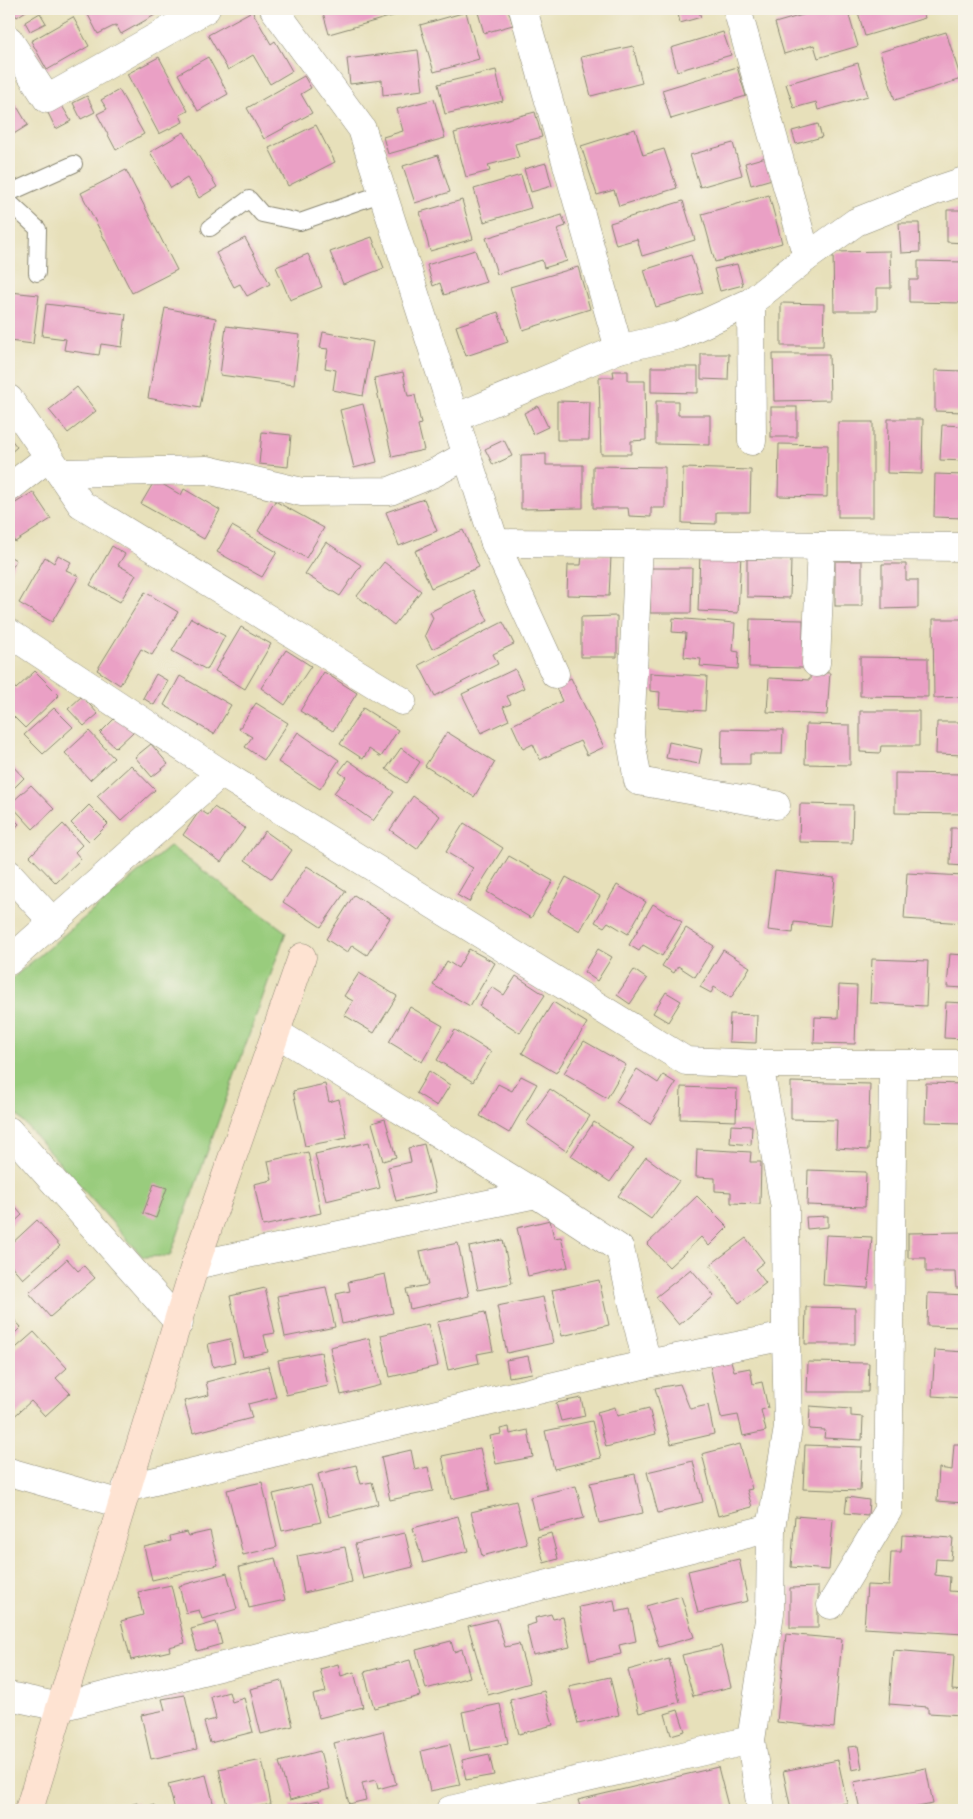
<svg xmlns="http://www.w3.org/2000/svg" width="973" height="1819" viewBox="0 0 973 1819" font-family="Cardo,serif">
<rect width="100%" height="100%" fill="#f7f3e8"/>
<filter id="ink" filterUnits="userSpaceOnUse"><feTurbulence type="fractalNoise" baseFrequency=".02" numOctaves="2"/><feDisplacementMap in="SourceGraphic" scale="10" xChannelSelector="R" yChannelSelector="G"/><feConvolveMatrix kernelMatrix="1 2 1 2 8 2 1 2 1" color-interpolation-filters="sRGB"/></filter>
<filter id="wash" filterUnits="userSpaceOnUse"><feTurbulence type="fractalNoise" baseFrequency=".0096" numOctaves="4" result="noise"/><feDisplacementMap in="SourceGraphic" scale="20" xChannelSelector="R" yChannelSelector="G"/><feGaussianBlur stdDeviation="1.12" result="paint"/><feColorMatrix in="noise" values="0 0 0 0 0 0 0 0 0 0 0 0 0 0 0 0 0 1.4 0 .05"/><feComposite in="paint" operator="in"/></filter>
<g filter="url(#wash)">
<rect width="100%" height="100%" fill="#e7e0ba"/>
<polygon fill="#99cc7d" stroke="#627c54" points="170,846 286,932 170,1256 143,1257 9,1106 9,981"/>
<g id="blocks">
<g fill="#eaa0c5">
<polygon points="11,9 29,9 17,17"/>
<polygon points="85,9 151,9 155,15 121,34 116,25 98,34"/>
<polygon points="322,9 395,9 396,15 329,34"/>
<polygon points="477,9 508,9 513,25 484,33"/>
<polygon points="677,9 698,9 701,17 680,23"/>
<polygon points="823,9 847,9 858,46 818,58 814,45 784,54 775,23"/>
<polygon points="857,9 922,9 925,18 865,36"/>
<polygon points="252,11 271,44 275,41 292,71 270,84 253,55 228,70 208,35"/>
<polygon points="466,12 479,59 434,72 420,25"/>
<polygon points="40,13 46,23 30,31 25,22"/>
<polygon points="73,17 89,46 47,70 31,41"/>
<polygon points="723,32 731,55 677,71 671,48"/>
<polygon points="946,32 961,79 895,100 880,52"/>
<polygon points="633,46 642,83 591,96 581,57"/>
<polygon points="418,50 423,90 383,95 382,80 350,84 347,59"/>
<polygon points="159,57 188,111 180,115 183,122 159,134 127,74"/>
<polygon points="208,57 228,94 198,111 178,74"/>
<polygon points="858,63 868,96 818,110 816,102 794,108 786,84"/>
<polygon points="737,67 746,96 671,119 662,90"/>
<polygon points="496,70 503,101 445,114 438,84"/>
<polygon points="304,76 311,88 301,94 312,113 264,139 247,108"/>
<polygon points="119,90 144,134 116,150 97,114 107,109 101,100"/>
<polygon points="9,93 28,125 9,137"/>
<polygon points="87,96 95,112 81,119 73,103"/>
<polygon points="434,99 445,138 388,154 383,137 403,131 397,109"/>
<polygon points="61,104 71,121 56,129 47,111"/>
<polygon points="535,112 542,137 515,144 519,157 488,165 490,171 466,177 454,133"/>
<polygon points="818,124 822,137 796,144 792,131"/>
<polygon points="316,125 335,162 288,186 269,148"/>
<polygon points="635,129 643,155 664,149 677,188 619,206 614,190 597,195 581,146"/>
<polygon points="184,132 217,187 199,198 187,178 171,188 150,152"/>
<polygon points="733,143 742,175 700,187 690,155"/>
<polygon points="438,155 450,192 415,203 403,166"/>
<polygon points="766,157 772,179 751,185 745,163"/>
<polygon points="546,163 552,186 531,192 524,169"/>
<polygon points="126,170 177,270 132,293 81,193"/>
<polygon points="521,175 531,208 484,222 474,189"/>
<polygon points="769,195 782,243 715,262 702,214"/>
<polygon points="462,200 473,239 430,251 420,212"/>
<polygon points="683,201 695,240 642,256 637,239 616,245 610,223"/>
<polygon points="947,210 964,210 964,243 947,242"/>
<polygon points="562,215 566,226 557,229 567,261 544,268 542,260 497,274 486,238"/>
<polygon points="899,223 919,223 920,252 901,253"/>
<polygon points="372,237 384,268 343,284 330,252"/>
<polygon points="245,238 270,284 247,296 240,284 234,287 216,253"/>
<polygon points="475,250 486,282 444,295 440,283 433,286 427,265"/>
<polygon points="890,251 891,288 877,288 877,311 834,311 833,252"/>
<polygon points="308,254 322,287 290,300 276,267"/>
<polygon points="691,255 703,293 656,307 644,270"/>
<polygon points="918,261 964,262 964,303 909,302 909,280 918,280"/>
<polygon points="737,264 743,285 720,291 714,269"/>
<polygon points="578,267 590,309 523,330 510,287"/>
<polygon points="10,292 39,295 33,344 9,341"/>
<polygon points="781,303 824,304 823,346 781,346"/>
<polygon points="46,304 126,314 122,347 101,344 99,355 64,350 66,339 42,336"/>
<polygon points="165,308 216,318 200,408 148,398"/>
<polygon points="498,312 508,342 466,356 456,326"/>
<polygon points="226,326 300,335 294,385 220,375"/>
<polygon points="323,332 373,342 363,396 333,390 336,370 325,368 328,349 320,348"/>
<polygon points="701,354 729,354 728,380 701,379"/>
<polygon points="773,354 829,354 830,400 774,401"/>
<polygon points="651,367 698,367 698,393 651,392"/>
<polygon points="935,370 964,371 964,412 935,411"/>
<polygon points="613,371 628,371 628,381 645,381 646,440 631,441 631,454 601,454 599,377 614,377"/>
<polygon points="403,372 408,396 415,395 421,424 418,425 424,450 392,457 374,378"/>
<polygon points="77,387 96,411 68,433 49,410"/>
<polygon points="557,401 590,402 589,440 557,440"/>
<polygon points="656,401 678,401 678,415 710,415 710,445 656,444"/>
<polygon points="363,404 377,462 354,468 340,410"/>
<polygon points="538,406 548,427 533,434 524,413"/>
<rect x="771" y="407" width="26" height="30"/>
<polygon points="888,419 923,419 922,474 887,473"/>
<rect x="838" y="422" width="35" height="95"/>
<polygon points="942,425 964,426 964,461 940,460"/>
<polygon points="262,432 291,435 288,467 259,464"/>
<polygon points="9,437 17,447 9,454"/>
<polygon points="504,440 512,456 493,465 485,449"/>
<polygon points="779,444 828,445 827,497 778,496"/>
<polygon points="546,454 546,465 583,465 583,508 521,509 521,455"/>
<polygon points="593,466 665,467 665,508 651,508 651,517 629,516 628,508 593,508"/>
<polygon points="683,468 751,470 750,512 716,512 716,524 682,523"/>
<polygon points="935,474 964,475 964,518 934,517"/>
<polygon points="155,480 181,495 184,489 220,510 204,539 141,504"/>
<polygon points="33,492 51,519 15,542 9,533 9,507"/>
<polygon points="424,499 437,531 399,546 386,512"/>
<polygon points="275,501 324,528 306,558 258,531"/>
<polygon points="232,526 277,552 262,577 217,552"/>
<polygon points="463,530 479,567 431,588 415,551"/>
<polygon points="326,542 361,565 340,596 305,574"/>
<polygon points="112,546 125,554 118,565 136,575 120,602 90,585"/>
<polygon points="700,553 741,555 738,613 698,611"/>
<polygon points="58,555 71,562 66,570 79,576 52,622 19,603 45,557 54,563"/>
<polygon points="582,555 611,556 609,596 567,595 568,565 581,565"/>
<polygon points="9,556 16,560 9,574"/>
<polygon points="747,559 791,560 790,598 747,597"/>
<rect x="835" y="561" width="27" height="45"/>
<polygon points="384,562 421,591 394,625 357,596"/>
<polygon points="882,564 906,564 906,580 918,580 918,608 882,609"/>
<polygon points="651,568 692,568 691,613 650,613"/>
<polygon points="473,590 488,621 432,649 425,635 433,618 430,612"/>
<polygon points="145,592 178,612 152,655 141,649 120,685 97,670"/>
<polygon points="617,616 617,657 581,657 581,617"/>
<polygon points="191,618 225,636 207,670 172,651"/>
<polygon points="673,618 735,623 733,651 739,652 738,669 700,666 701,659 684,657 686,633 672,632"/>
<polygon points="750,619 803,620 803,668 749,667"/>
<polygon points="933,619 964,619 964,697 934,698"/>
<polygon points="503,622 514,644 493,654 498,664 435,696 419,665"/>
<polygon points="241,627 271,644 245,689 215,671"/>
<polygon points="286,650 311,666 285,705 261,688"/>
<polygon points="860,657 928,658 928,697 860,696"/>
<polygon points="515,669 524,688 507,696 511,704 503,707 509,720 481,733 462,694"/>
<polygon points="35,671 59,695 25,728 9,712 9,681 16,689"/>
<polygon points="324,672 357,693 333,731 300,711"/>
<polygon points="810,672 830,673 827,715 767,712 769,678 810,680"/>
<polygon points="650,673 707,676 705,711 659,708 660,692 650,691"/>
<polygon points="156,674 168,681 154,705 143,698"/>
<polygon points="180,676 231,705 214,734 164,705"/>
<polygon points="571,678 604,747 587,755 580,741 540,760 533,744 523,749 512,725 562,701 555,686"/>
<polygon points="82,696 98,714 84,726 68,709"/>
<polygon points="256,703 288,723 264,760 245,747 252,737 239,729"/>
<polygon points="54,708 73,727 43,754 24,735"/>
<polygon points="363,708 398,730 381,757 369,749 363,759 340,744"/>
<polygon points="860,711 919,711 919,746 881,746 880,753 860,752"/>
<polygon points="117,716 133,732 116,748 100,733"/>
<polygon points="937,722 964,722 964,755 936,754"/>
<polygon points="806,724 850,725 850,765 805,764"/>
<polygon points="722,729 783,730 782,754 750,754 750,764 721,764"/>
<polygon points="89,731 114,758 90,780 65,753"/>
<polygon points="298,732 339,760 320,789 278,762"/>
<polygon points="447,732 495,762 474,797 425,766"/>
<polygon points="669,742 702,749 699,764 666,758"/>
<polygon points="151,744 168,764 152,777 135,757"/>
<polygon points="401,748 420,762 406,783 386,769"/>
<polygon points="348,760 394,792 373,821 334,793 346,777 339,772"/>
<polygon points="9,762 24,778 9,793"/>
<polygon points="131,765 155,790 121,821 97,796"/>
<polygon points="895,773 964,774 964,814 895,813"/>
<polygon points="31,785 54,809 33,829 10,804"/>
<polygon points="413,796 440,816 417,849 390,830"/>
<polygon points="800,804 853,805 852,843 799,842"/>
<polygon points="89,805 108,824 90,842 71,823"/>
<polygon points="214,807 245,828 221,862 183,835 200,810 208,815"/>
<polygon points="9,814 19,824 9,835"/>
<polygon points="464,823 503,848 469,902 457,895 473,868 446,852"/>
<polygon points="63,824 82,845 75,852 81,859 56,883 30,856"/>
<polygon points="951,828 964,828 964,866 950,865"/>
<polygon points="265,831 292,850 272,879 245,860"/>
<polygon points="509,856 553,881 531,918 487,892"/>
<polygon points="307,866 346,891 321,927 283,902"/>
<polygon points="775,871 835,878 830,926 794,922 793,933 768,930"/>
<polygon points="907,873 964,876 964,923 904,919"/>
<polygon points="566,877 600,896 580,931 547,912"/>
<polygon points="617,885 646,902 628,934 608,922 604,927 595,922"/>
<polygon points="354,895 390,918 367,955 352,945 347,953 326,939"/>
<polygon points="653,904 682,922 662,956 643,945 639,951 629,945"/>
<polygon points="686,928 714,946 695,977 678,966 674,973 662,966"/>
<polygon points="469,949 495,963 470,1006 433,985 447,961 458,968"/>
<polygon points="598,949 612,957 597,981 584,972"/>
<polygon points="723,950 750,967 731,998 714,987 711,993 700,987"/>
<polygon points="950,954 964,955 964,988 947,987"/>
<polygon points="872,959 928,961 926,1006 870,1003"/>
<polygon points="634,970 647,979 630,1004 617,995"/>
<polygon points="359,973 397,996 374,1033 344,1015 353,1001 344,996"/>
<polygon points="516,976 545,995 520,1033 479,1006 492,987 504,995"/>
<polygon points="839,985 857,986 855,1044 814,1043 815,1017 838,1018"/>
<polygon points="666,992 681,1001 668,1022 653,1013"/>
<polygon points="553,1002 587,1023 556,1073 522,1053"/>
<polygon points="946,1002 964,1003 964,1039 944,1038"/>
<polygon points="410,1007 443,1026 422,1062 389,1042"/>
<polygon points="730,1014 757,1015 756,1043 729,1042"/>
<polygon points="455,1030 491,1052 473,1082 437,1060"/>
<polygon points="584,1041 626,1065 607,1098 564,1073"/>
<polygon points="637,1069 658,1083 663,1075 676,1083 650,1124 616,1102"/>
<polygon points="429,1071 450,1085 437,1106 416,1093"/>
<polygon points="521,1076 537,1084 509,1133 480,1116 498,1084 512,1091"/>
<polygon points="791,1082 870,1084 868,1150 836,1148 837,1120 791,1119"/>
<polygon points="926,1083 964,1084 964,1123 925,1122"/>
<polygon points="325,1084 329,1102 339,1099 347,1138 305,1146 293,1091"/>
<polygon points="681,1087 737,1089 736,1121 680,1119"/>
<polygon points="550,1089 590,1116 566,1151 526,1123"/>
<polygon points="385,1119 396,1157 383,1161 372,1123"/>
<polygon points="594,1122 634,1148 610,1182 571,1156"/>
<polygon points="731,1125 752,1126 751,1145 730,1143"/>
<polygon points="369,1142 380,1188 326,1201 315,1154"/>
<polygon points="424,1144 436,1192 396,1201 388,1167 411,1162 408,1148"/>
<polygon points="697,1149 751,1152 750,1162 761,1162 760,1204 731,1203 731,1192 715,1191 715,1178 696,1177"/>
<polygon points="308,1152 321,1213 263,1226 254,1184 272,1180 268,1161"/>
<polygon points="646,1157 679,1181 651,1219 618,1196"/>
<polygon points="808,1170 866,1172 865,1207 807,1205"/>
<polygon points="154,1184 167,1188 156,1218 143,1213"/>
<polygon points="697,1196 728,1227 709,1246 701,1237 669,1267 647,1244"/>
<polygon points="9,1200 22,1215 9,1227"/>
<polygon points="828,1216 828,1227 807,1229 806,1217"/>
<polygon points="37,1220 60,1246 23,1279 9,1263 9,1246"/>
<polygon points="550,1220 554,1238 561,1237 568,1267 528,1276 517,1228"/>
<polygon points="964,1232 964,1288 956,1288 955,1272 926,1272 926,1258 908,1258 908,1233"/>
<polygon points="826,1235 872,1237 868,1288 823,1285"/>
<polygon points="746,1238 764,1262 755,1269 766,1283 739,1303 710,1265"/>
<polygon points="503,1240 512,1283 478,1290 469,1247"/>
<polygon points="458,1243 469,1296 410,1309 406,1289 428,1285 420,1251"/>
<polygon points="67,1259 78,1271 84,1266 95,1278 50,1317 29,1293"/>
<polygon points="691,1269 714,1296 679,1325 656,1297"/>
<polygon points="385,1274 393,1313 342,1324 336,1294 350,1291 348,1282"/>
<polygon points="599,1280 609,1325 562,1336 552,1290"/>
<polygon points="326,1287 335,1327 285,1337 277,1296"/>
<polygon points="265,1288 275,1333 264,1335 268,1352 243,1357 230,1296"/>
<polygon points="928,1293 964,1295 964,1327 927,1326"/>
<polygon points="543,1297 553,1343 507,1353 497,1306"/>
<polygon points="806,1307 855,1308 855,1344 805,1344"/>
<polygon points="485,1312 493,1351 477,1354 479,1363 448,1370 437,1322"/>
<polygon points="9,1314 21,1327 9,1339"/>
<polygon points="428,1324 438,1366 390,1377 381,1335"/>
<polygon points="34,1332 67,1368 56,1378 70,1393 45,1416 31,1401 9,1421 9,1354"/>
<polygon points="369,1338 381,1385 341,1395 330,1347"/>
<polygon points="230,1339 235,1362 213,1367 208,1344"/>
<polygon points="935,1350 964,1352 964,1398 932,1396"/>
<polygon points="321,1352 328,1386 286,1395 278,1360"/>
<polygon points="528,1356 532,1373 509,1377 506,1360"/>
<polygon points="731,1361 734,1371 750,1368 753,1384 762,1382 768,1408 761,1410 766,1431 743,1436 738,1415 721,1418 710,1365"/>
<polygon points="808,1362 869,1363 868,1392 807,1392"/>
<polygon points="268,1366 276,1397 248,1404 252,1418 193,1433 184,1401 209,1395 206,1382"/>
<polygon points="680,1384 690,1409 708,1405 714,1434 671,1444 655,1388"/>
<polygon points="581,1398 585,1416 561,1421 556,1403"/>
<polygon points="810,1406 851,1409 851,1416 863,1417 862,1440 824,1438 825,1430 809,1429"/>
<polygon points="615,1407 617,1416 649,1408 656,1434 606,1447 597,1412"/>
<polygon points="592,1421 601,1458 554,1469 545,1431"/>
<polygon points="509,1427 510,1434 528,1430 533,1457 496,1464 490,1436 501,1434 500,1429"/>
<polygon points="740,1444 752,1489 747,1490 752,1507 718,1516 702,1454"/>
<polygon points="954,1444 964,1444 964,1503 937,1501 939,1468 952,1470"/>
<polygon points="805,1445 862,1447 860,1491 803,1489"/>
<polygon points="480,1448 490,1490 451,1499 442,1456"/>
<polygon points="411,1450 415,1470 428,1467 433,1491 390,1500 381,1457"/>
<polygon points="693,1461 703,1502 658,1513 647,1472"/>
<polygon points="356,1465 361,1484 372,1482 378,1504 329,1517 318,1474"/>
<polygon points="635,1474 643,1513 599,1523 590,1483"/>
<polygon points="262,1482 277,1547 243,1555 227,1490"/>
<polygon points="311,1485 321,1522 282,1531 273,1494"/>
<polygon points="576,1486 584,1518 538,1529 530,1497"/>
<polygon points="847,1497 869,1500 868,1515 845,1513"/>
<polygon points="516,1501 527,1544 482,1556 471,1512"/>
<polygon points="458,1516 468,1551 423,1563 413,1528"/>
<polygon points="795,1516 833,1519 829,1570 791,1567"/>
<polygon points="210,1531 218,1565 152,1580 144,1547 171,1541 170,1536 186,1532 188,1536"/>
<polygon points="405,1533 413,1567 363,1579 355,1544"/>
<polygon points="551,1533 558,1559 544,1563 537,1537"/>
<polygon points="902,1535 953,1538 951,1560 936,1559 935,1575 950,1577 949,1591 964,1592 964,1634 864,1628 867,1585 889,1586 891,1552 901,1552"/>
<polygon points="345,1547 352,1582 304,1593 297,1556"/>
<polygon points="275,1558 285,1600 249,1608 239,1567"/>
<polygon points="739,1559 748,1601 698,1613 688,1571"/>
<polygon points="227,1573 237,1609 202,1619 199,1610 186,1613 179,1586"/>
<polygon points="171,1585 185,1643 169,1647 170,1651 131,1660 121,1621 143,1615 138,1592"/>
<polygon points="818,1587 818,1628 790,1628 790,1588"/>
<polygon points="681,1596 694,1637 659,1647 646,1606"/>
<polygon points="614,1600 616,1612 630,1609 636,1641 619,1645 621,1654 590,1661 579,1607"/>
<polygon points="551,1614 553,1619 563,1617 570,1647 533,1655 526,1626 536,1623 535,1618"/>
<polygon points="497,1619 505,1647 519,1644 530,1683 488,1695 468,1626"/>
<polygon points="216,1622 222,1644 197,1651 191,1629"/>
<polygon points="786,1634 842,1639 834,1728 777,1722"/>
<polygon points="451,1641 454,1652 462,1649 470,1677 426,1689 416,1650"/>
<polygon points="721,1646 731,1687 693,1696 682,1655"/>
<polygon points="893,1650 954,1655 952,1690 964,1691 963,1715 928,1713 928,1707 889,1704"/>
<polygon points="669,1659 680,1702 639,1713 628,1670"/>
<polygon points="410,1660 420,1696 374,1708 364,1672"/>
<polygon points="338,1664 341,1676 354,1672 363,1707 319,1718 313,1695 326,1692 320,1669"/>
<polygon points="610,1677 619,1715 578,1724 569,1686"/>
<polygon points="282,1681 293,1726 261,1734 250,1689"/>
<polygon points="544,1691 553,1725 519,1734 510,1700"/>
<polygon points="229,1692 232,1702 244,1698 253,1732 210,1743 204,1722 216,1719 211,1697"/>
<polygon points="185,1695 197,1749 151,1759 141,1715 165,1710 162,1699"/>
<polygon points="500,1704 508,1743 470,1751 462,1712"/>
<polygon points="678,1710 685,1731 671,1735 665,1714"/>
<polygon points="383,1731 396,1784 378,1789 376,1780 362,1783 366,1800 349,1804 334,1743"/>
<polygon points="450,1744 460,1785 430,1791 421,1751"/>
<polygon points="858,1746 862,1768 852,1770 848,1747"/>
<polygon points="320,1751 330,1789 290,1800 279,1762"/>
<polygon points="489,1754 494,1775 466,1780 462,1760"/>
<polygon points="262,1760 271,1804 243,1810 228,1810 219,1769"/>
<polygon points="838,1760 847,1803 810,1810 791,1810 783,1771"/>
<polygon points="718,1767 729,1810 581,1810 578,1800"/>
<polygon points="926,1768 933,1804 902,1810 860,1810 854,1782"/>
<polygon points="206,1775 215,1810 182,1810 181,1808 175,1810 168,1784"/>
<polygon points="319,1800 321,1810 291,1810 290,1806"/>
<polygon points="137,1803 139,1810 155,1805 156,1810 124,1810 123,1807"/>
</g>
</g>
</g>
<g filter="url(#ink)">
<use href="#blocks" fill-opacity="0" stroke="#898672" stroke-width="1"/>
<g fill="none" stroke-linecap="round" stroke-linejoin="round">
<defs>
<g id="lane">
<polyline points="9,193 74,164"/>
<polyline points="9,202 38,229 37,273"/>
<polyline points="210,228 249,199 262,214 300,222 383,193"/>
</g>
<g id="street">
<polyline points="274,9 362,129 495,543 555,674"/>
<polyline points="523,9 619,349"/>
<polyline points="737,9 807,257"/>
<polyline points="9,40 47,99 206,9"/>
<polyline points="751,302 752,441"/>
<polyline points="9,399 49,457"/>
<polyline points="455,418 619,349 679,335 751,302 807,257 856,222 934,191 964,181"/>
<polyline points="60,473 207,470 302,492 390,491 434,473 467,455"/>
<polyline points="9,488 49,457 81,504 402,701"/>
<polyline points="495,543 964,547"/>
<polyline points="639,544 630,735 638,781 776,805"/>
<polyline points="9,633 221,773 686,1061 759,1064 964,1064"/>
<polyline points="816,663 821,546"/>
<polyline points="9,874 53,922"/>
<polyline points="9,961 221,773"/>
<polyline points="275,1032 536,1194 620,1249 647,1364 786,1336 785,1208 759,1064"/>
<polyline points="9,1131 179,1323"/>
<polyline points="195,1265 536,1194"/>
<polyline points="9,1472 121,1504"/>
<polyline points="126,1488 647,1364"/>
<polyline points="771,1528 788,1428 786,1336"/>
<polyline points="831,1605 888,1510 893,1065"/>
<polyline points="9,1696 60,1707 771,1528 770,1613 751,1740 450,1810"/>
<polyline points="751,1740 761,1810"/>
</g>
<polyline id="secondary" points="29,1810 195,1265 302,957"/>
</defs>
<use href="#lane" stroke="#898672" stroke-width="18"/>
<use href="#street" stroke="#898672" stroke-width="29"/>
<use href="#secondary" stroke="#898672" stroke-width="29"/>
<use href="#lane" stroke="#fff" stroke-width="16"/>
<use href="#street" stroke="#fff" stroke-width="28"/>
<use href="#secondary" stroke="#fee3d2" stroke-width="28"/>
</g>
</g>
<rect width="973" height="1819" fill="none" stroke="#f7f3e8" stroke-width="30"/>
</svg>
